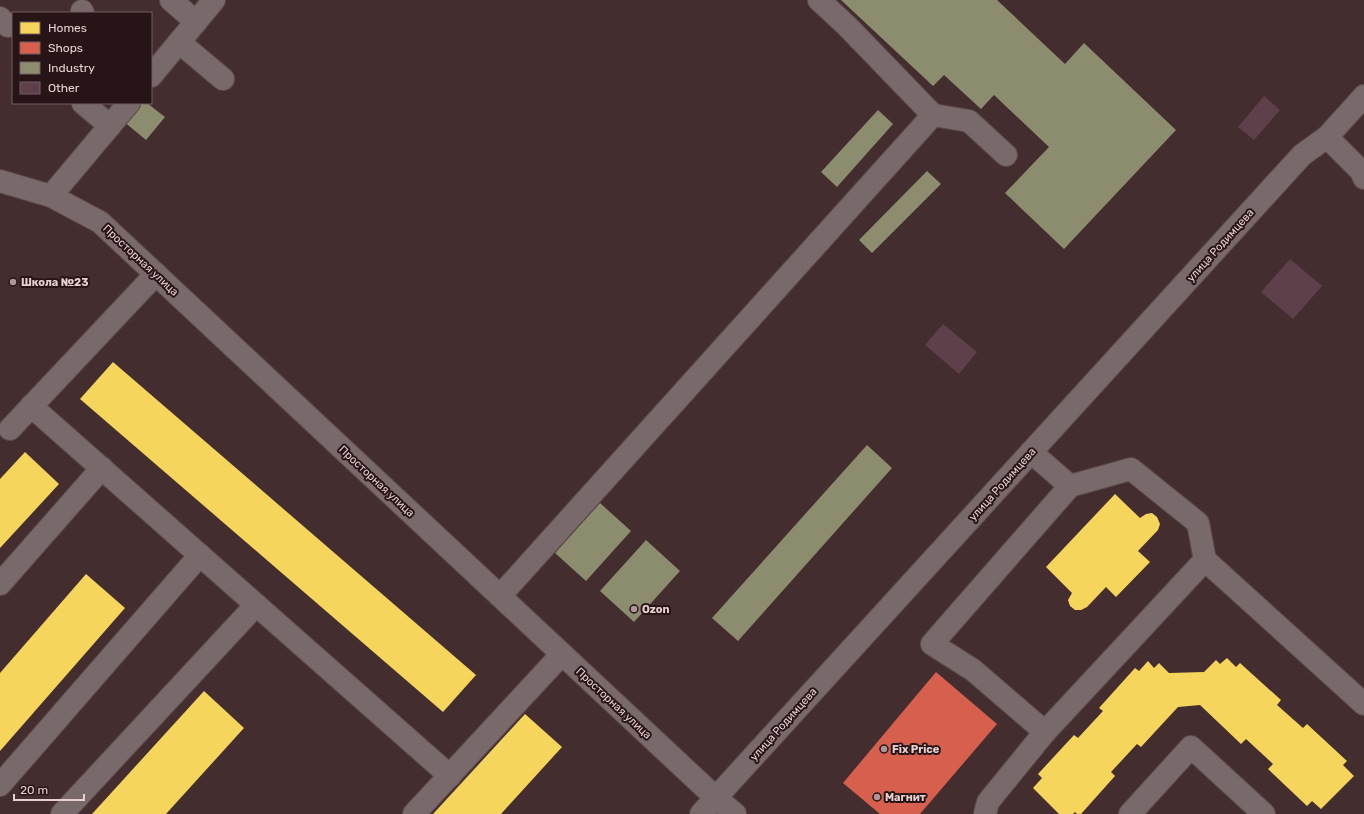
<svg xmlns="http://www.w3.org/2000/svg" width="1364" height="814" viewBox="0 0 1364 814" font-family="Rubik,sans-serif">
<rect width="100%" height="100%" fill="#432d2f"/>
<g fill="#f6d55c">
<polygon points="113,362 476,675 443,712 80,399"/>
<polygon points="25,452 59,484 0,548 0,479"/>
<polygon points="1115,494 1140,518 1146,514 1152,513 1157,517 1160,524 1158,530 1138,551 1150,562 1116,597 1106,587 1087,607 1081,610 1075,610 1070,606 1068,600 1072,593 1046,567"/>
<polygon points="86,574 125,608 0,751 0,673"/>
<polygon points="1227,658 1236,667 1240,663 1281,700 1277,705 1303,728 1307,724 1347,761 1343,765 1354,776 1321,809 1312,801 1307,806 1268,769 1273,764 1246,739 1241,744 1200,705 1178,707 1141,747 1137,744 1111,772 1115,776 1081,814 1077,814 1075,812 1073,814 1059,814 1033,788 1042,778 1038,774 1074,735 1078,738 1103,711 1099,708 1135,668 1139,671 1148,661 1154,668 1159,663 1169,673 1204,672 1216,660 1220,664"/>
<polygon points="204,691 244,728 166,814 92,814"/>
<polygon points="525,714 562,747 501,814 433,814"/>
</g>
<polygon fill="#d6604d" points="936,672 997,724 920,814 880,814 843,783"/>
<g fill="#8c8c6e">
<polygon points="841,0 997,0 1065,64 1084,43 1176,130 1064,249 1005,193 1049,147 994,95 981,109 944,75 933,86"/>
<polygon points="138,103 147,103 165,117 146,140 123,121"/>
<polygon points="878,110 893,124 837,187 821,172"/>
<polygon points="927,171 941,184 872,253 859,240"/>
<polygon points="867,445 892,468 738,641 712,618"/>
<polygon points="600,503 631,531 586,581 555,553"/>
<polygon points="646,540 680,571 634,622 600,591"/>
</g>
<g fill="#5e404a">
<polygon points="1264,96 1280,110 1254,140 1238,127"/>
<polygon points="1290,259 1322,286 1293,319 1261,292"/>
<polygon points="943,324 977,352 959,374 925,345"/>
</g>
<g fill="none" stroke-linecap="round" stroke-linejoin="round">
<defs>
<g id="minor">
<polyline points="171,0 196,22"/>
<polyline points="819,0 847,26 933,115"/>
<polyline points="82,11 83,13"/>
<polyline points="0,18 8,26"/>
<polyline points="179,42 223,79"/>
<polyline points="151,76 214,0"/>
<polyline points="83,103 110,126"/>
<polyline points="1327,137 1361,171 1364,178"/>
<polyline points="0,181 51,196 100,222 716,798 735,814"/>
<polyline points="51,196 129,103"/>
<polyline points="31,406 450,776"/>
<polyline points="10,429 156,274"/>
<polyline points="1031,452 1070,486 1131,469 1198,523 1205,560"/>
<polyline points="0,584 102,468"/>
<polyline points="500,596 933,115 969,121 1006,155"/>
<polyline points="1045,732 973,670 932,644 1070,486"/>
<polyline points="0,785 200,555"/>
<polyline points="62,814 256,605"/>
<polyline points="414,814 562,654"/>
<polyline points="701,814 1302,155 1327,137 1364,96"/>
<polyline points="985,814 988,802 1045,732 1205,560 1364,704"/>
<polyline points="1130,814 1191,747 1264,814"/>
</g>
</defs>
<use href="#minor" stroke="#5e4b4d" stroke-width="24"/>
<use href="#minor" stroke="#79696a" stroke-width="22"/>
</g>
<g fill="#ae9698" stroke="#261416" stroke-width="1.5">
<circle cx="13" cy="282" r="4"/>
<circle cx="634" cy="609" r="4"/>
<circle cx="884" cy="749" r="4"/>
<circle cx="877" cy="797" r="4"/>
</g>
<g text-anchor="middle" stroke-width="4" stroke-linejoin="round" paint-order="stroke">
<g font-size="11" fill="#e8cfd0" stroke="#261416">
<text transform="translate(1220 245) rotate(-48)" y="4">улица Родимцева</text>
<text transform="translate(141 260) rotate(43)" y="4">Просторная улица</text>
<text transform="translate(377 481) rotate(43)" y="4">Просторная улица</text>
<text transform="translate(1002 484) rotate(-48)" y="4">улица Родимцева</text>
<text transform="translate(614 703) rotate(43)" y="4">Просторная улица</text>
<text transform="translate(783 724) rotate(-48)" y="4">улица Родимцева</text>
</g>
<g font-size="11" font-weight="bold" fill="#e8cfd0" stroke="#261416" text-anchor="start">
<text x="21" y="286">Школа №23</text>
<text x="642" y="613">Ozon</text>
<text x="892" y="753">Fix Price</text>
<text x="885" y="801">Магнит</text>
</g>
</g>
<rect x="12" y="12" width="140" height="92" fill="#261416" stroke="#745f60"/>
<rect x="20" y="22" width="20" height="12" fill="#f6d55c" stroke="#745f60"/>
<text x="48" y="32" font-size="12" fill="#e8cfd0">Homes</text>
<rect x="20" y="42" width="20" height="12" fill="#d6604d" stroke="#745f60"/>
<text x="48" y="52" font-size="12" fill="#e8cfd0">Shops</text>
<rect x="20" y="62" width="20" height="12" fill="#8c8c6e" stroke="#745f60"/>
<text x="48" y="72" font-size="12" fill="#e8cfd0">Industry</text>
<rect x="20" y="82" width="20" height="12" fill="#5e404a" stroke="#745f60"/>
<text x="48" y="92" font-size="12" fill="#e8cfd0">Other</text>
<path d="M14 794v6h70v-6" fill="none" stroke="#e8cfd0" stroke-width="2"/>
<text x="20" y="794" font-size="12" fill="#e8cfd0" stroke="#261416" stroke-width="3" paint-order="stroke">20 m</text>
</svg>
